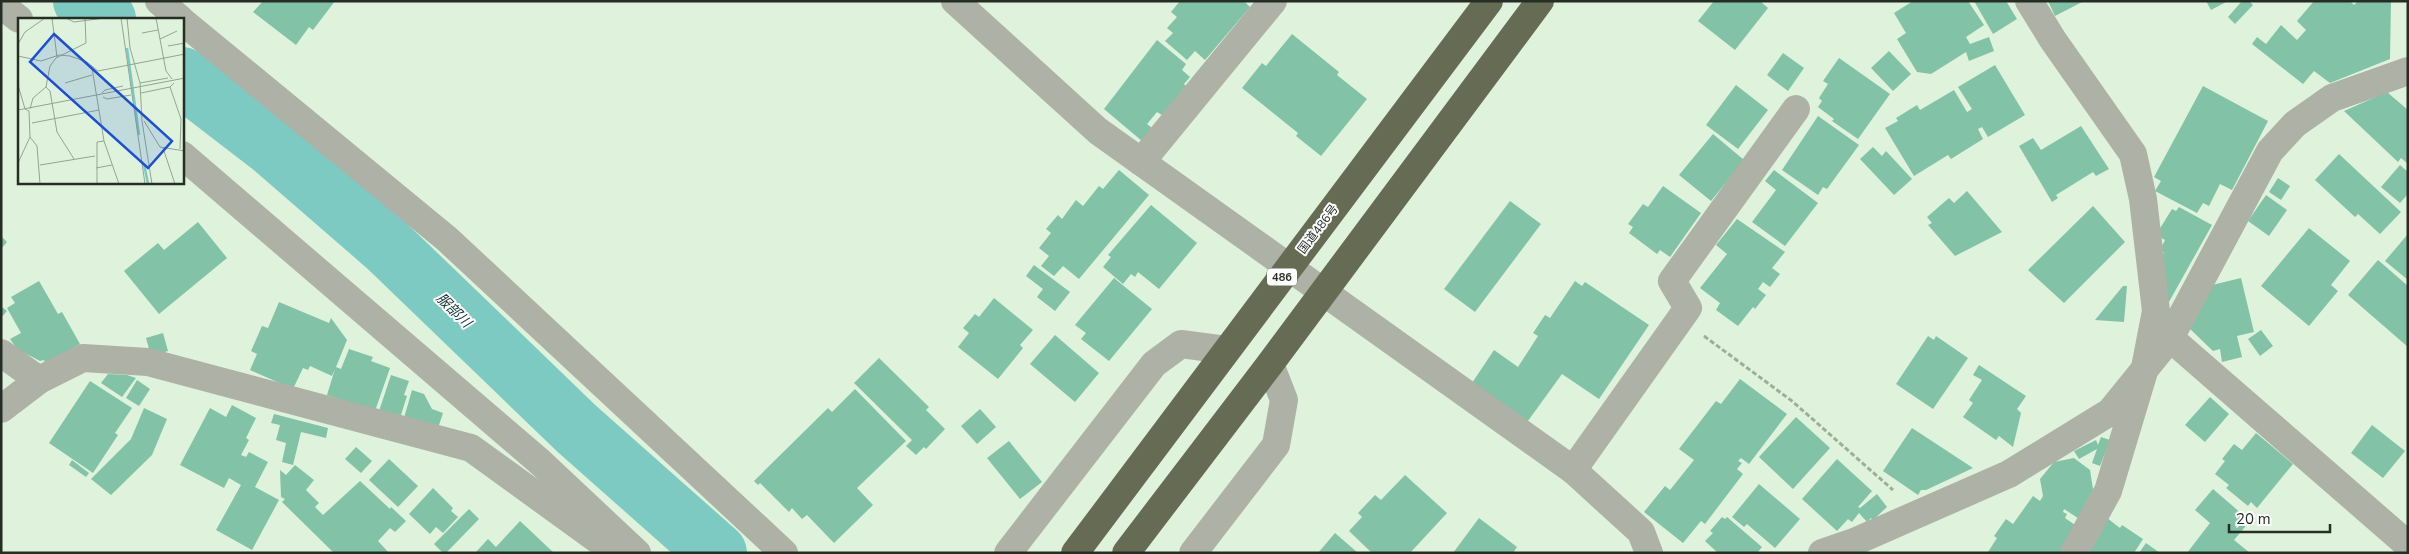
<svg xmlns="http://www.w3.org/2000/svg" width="2409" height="554" viewBox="0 0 2409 554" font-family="'Nunito Sans','Noto Sans JP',sans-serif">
<rect width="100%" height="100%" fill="#dff3dc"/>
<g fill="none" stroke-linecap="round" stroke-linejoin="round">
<g stroke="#7dcac3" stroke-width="60">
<polyline points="83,1 106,19"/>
<polyline points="182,77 273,147 386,245 577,429 717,553"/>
</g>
</g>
<g fill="#82c2a6">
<polygon points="263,1 335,1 313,30 309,27 296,45 253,12"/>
<polygon points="1180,1 1244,1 1250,7 1205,60 1195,51 1187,60 1165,41 1173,33 1167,28 1177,17 1171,12"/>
<polygon points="1714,1 1760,1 1768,8 1735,50 1698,21"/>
<polygon points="1913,1 1968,1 1984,25 1966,37 1970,44 1989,37 1994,51 1969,61 1966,52 1931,74 1917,72 1897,39 1906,33 1894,13"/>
<polygon points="1974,1 2006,1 2017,19 1993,34"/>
<polygon points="2048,1 2084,1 2055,16"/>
<polygon points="2206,1 2228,1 2211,10"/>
<polygon points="2242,1 2249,1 2253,5 2235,24 2228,17"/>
<polygon points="2314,1 2350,1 2354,5 2358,1 2391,1 2390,59 2330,83 2314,71 2303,84 2252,44 2257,37 2266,44 2281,25 2297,40 2306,30 2297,21"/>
<polygon points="1292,34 1339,72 1337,75 1367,99 1321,156 1296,136 1298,133 1242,88 1262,63 1266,66"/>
<polygon points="1157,40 1186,64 1182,70 1190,77 1184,84 1186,86 1162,115 1157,112 1147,124 1152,128 1142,141 1104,109"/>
<polygon points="1889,51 1911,74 1893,91 1871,68"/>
<polygon points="1783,53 1804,68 1788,91 1767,75"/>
<polygon points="1839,58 1890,94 1858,139 1832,121 1834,119 1818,107 1822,101 1819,98 1828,84 1823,81"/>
<polygon points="1995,65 2025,115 1988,137 1982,127 1978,129 1983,139 1951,159 1948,155 1914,176 1885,128 1898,121 1896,118 1917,105 1920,110 1954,90 1967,112 1972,109 1958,87"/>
<polygon points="1736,85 1768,110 1738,149 1706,125"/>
<polygon points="2203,86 2268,121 2232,190 2220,184 2209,206 2203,203 2197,213 2155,191 2161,181 2154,177"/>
<polygon points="2387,92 2408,110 2408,164 2401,158 2398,162 2344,111"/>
<polygon points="1818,116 1859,145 1827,189 1823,187 1818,195 1782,170"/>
<polygon points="2081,126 2109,169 2096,176 2093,172 2056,195 2058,198 2052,202 2019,146 2033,138 2041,150"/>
<polygon points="1713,134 1744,160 1711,201 1679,175"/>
<polygon points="1873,147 1882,156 1886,151 1912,179 1894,195 1860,159"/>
<polygon points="2339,154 2401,212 2380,234 2358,214 2355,217 2315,180"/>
<polygon points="2400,165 2408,172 2408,194 2400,203 2381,187"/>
<polygon points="1119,170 1149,195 1079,279 1063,266 1054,276 1041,266 1049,256 1039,248 1051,233 1046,229 1058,215 1062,219 1076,200 1083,206 1099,186 1103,189"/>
<polygon points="1774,170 1818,203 1785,246 1752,222 1776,190 1765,181"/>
<polygon points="2278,178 2290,186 2281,200 2269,192"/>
<polygon points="1663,186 1701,213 1670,257 1660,250 1657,254 1629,233 1633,227 1628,224 1643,204 1648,207"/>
<polygon points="1967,191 2002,232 1955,256 1928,225 1932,223 1927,217 1949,198 1954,203"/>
<polygon points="2266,195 2287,210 2269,236 2248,221"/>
<polygon points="1510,201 1541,224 1475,312 1444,289"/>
<polygon points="1151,205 1197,243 1159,289 1138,272 1135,277 1131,274 1123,284 1103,267 1111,257 1108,255"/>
<polygon points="2093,206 2125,242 2064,303 2028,270"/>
<polygon points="2179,207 2212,225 2165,309 2160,260 2164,252 2160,250 2165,240 2156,235 2172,209 2176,211"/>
<polygon points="1737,219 1785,252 1772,268 1780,274 1770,287 1763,282 1758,289 1766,295 1755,309 1753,307 1738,326 1716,310 1720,303 1700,288 1727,254 1716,245"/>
<polygon points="198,222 227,258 159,314 124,271 158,243 164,250"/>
<polygon points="2309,228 2350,261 2331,285 2338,291 2309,326 2261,286"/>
<polygon points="2408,234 2408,280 2385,261"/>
<polygon points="1,236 7,242 1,249"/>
<polygon points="2378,260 2408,286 2408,347 2348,295"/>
<polygon points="1034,265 1070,292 1055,311 1037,297 1043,289 1026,276"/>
<polygon points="1114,278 1152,309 1109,361 1081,339 1086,333 1075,325"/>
<polygon points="2241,278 2254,332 2237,336 2242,357 2222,362 2220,349 2213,351 2188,327 2212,285"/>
<polygon points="39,281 58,314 62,312 80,344 45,363 44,360 40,361 17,349 10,339 21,333 7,308 15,303 11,297"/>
<polygon points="1575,281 1582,286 1585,282 1649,325 1599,399 1562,374 1525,425 1470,386 1494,350 1518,367 1538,336 1533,333 1545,315 1550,318"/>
<polygon points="2123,286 2127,286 2124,322 2095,320"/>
<polygon points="994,298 1033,330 1020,345 1023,348 998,379 958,347 969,333 963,328 975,314 979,317"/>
<polygon points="279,302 329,323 331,318 347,340 336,367 341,369 349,349 373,357 371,361 390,368 375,411 327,395 335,369 332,376 310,366 308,370 303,368 293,389 250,370 257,354 251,351 262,326 268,328"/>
<polygon points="1,306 7,311 1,318"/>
<polygon points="2261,330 2273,346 2260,356 2248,339"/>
<polygon points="163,333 168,351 151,356 146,338"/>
<polygon points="1055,335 1099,373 1075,402 1030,364"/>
<polygon points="1928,336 1934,340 1936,336 1968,358 1933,409 1896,384"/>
<polygon points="879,358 929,407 926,410 945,429 926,449 924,447 916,455 906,446 912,440 854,383"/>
<polygon points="1979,365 2026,396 2017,409 2021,413 2013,447 1999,436 1996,440 1963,417 1973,403 1969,400 1982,380 1973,375"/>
<polygon points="108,374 127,375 136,378 122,397 101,383"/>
<polygon points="391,375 409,381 404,395 407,396 400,418 379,411"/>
<polygon points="1740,379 1787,414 1749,464 1741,458 1738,461 1742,463 1737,469 1743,474 1705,524 1701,521 1683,543 1644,512 1665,486 1670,490 1694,460 1679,449 1716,401 1721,404"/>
<polygon points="137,380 150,389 139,406 126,398"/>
<polygon points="90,381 132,408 115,433 118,435 93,473 49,443"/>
<polygon points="855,389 906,441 857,488 873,505 834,543 807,515 802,519 792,508 789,512 760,483 758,485 754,481 828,408 832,412"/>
<polygon points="412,390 424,394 432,409 443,413 438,428 404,418"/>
<polygon points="2210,397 2229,414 2205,442 2185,425"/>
<polygon points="232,405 256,418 246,438 249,440 241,455 246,457 249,452 268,462 255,487 279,500 252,550 216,530 241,485 229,478 224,488 180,465 210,408 226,417"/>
<polygon points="144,408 167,419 152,455 111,495 91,479 131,439"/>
<polygon points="980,409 996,427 977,444 961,426"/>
<polygon points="274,414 328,428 326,438 301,432 293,465 282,462 286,443 276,440 280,425 271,423"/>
<polygon points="1796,417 1830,448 1793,489 1759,457"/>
<polygon points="2372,425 2405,451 2383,478 2351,453"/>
<polygon points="1912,428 1973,468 1926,490 1921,490 1918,495 1883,471"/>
<polygon points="2256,433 2293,464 2257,508 2251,502 2248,506 2226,488 2229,485 2215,474 2225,461 2222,459 2234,444 2242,450"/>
<polygon points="2101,437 2110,440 2100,466 2092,463 2097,449 2079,459 2074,451 2096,440 2098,445"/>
<polygon points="1009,441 1042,482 1020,499 987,458"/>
<polygon points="356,447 372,461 361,473 345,459"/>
<polygon points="2074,458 2090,470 2093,489 2096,491 2081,520 2064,509 2063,512 2067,514 2065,518 2075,525 2060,553 1988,552 1997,538 1994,536 2006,519 2013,524 2033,496 2040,501 2043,496 2040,479 2054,462"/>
<polygon points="389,459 418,486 398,507 369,480"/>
<polygon points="1837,459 1872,491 1858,507 1860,508 1877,494 1887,507 1873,520 1871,518 1867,522 1859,513 1852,522 1848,519 1837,531 1802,499"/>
<polygon points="72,460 89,473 86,477 69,465"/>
<polygon points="295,465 314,480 306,490 319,503 315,507 323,515 360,481 390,509 391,507 406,521 395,532 390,528 378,541 389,553 334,553 282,502 285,499 281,497 280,470 286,475"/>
<polygon points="1405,475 1447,513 1410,553 1372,553 1349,531 1362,517 1358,513 1375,495 1381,500"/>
<polygon points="1759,484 1800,519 1775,548 1747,524 1744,527 1732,517"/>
<polygon points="433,488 453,508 451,511 458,517 443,533 436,527 430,534 409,514"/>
<polygon points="2213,489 2250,521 2234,540 2250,553 2187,553 2210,523 2195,510"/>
<polygon points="469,509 479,519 446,553 443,553 434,544"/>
<polygon points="1722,517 1725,519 1727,517 1762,547 1757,553 1718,553 1705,541 1713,533 1710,531"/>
<polygon points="1479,518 1517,547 1513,553 1453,553"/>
<polygon points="2107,518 2120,528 2122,525 2143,539 2134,553 2089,553"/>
<polygon points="520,521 554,553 476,552 488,539 496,547"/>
<polygon points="1335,533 1358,553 1318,553"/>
<polygon points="2146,543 2160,553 2139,553"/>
</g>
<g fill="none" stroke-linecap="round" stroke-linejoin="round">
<polyline stroke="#9eae9c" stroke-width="3" stroke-dasharray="5 2.5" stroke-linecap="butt" points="1704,336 1792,401 1893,490"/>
<g stroke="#aeb1a5" stroke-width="28">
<polyline points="159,1 180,19"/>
<polyline points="955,1 1098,131 1573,470 1641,532 1649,553"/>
<polyline points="2029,1 2053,40 2133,154 2143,199 2156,311 2145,368 2108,491 2074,553"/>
<polyline points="1,5 19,19"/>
<polyline points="182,21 447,239 784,553"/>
<polyline points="182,155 540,462 637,553"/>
<polyline points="1141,162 1273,1"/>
<polyline points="2154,328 2170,338 2408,545"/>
<polyline points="1,353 39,380"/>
<polyline points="1,409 39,380 83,358 148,362 471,448 616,553"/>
<polyline points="1573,470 1688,308 1672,281 1796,109"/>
<polyline points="1008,553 1154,364 1181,344 1226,350"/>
<polyline points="1193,553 1276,445 1284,400 1270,364"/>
<polyline points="1822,553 1854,542 2009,474 2110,412 2170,338 2270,151 2295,124 2332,98 2408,71"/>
</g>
<g stroke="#666c53" stroke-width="28">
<polyline points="1075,553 1489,1"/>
<polyline points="1126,553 1270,364 1540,1"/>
</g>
</g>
<g text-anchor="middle" stroke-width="4" stroke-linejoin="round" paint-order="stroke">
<rect fill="#fff" stroke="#666c66" stroke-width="1" x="1267" y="268.5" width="30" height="17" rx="4"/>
<g font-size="11" font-weight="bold" fill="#252d24">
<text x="1282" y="281">486</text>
</g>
<g font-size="12" fill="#252d24" stroke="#fff">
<text transform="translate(1318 229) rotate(-53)" y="4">国道486号</text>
</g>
<g font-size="14" font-style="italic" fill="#143937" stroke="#fff">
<text transform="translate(454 310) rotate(44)" y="5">服部川</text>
</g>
</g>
<g transform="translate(18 18)">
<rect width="166" height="166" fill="#dff3dc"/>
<path fill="none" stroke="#7dcac3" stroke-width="2.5" d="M109,30l12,87M126,146l4,20"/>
<path fill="none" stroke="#95a492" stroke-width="1" d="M34,0l5,39M48,0l8,4 31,-4M103,0l24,166M109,0l3,30 10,35 2,38 10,63M138,0l10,53 6,8M124,15l16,-3M142,21l17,-8M0,26l7,-12 20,-14M150,28l17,-3M0,38l23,5 18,-6 11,1 17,6 11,9 87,-17M74,50l12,73 15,43M47,65l27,-8M122,65l28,-5M156,65l-4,4 11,32 -1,30M0,67l7,24 4,2 1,26 7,9 3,38M28,69l4,4 7,41 17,27M84,75l3,-3 18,-4M123,75l29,-6M85,79l4,2 24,-4M12,91l3,-11 13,-11 4,-21 6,-8 30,-15 -1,-25M0,92l167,-32M126,103l16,26 25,4M14,105l67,-13M145,130l12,36M0,145l12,-26M22,147l55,-9M78,150l16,-3M79,166v-42l7,-1"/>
<path fill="#1d4ed8" fill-opacity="0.15" stroke="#1d4ed8" stroke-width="2.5" d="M36,16l118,107 -24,27 -118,-106z"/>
<rect width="166" height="166" fill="none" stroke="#252d24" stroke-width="2.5"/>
</g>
<rect width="2409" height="554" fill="none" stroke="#252d24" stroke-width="5"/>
<path d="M2229 524v8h101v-8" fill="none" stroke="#252d24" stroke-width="2.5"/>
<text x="2236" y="524" font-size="15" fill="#252d24" stroke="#ffffff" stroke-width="4" paint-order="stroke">20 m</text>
</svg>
